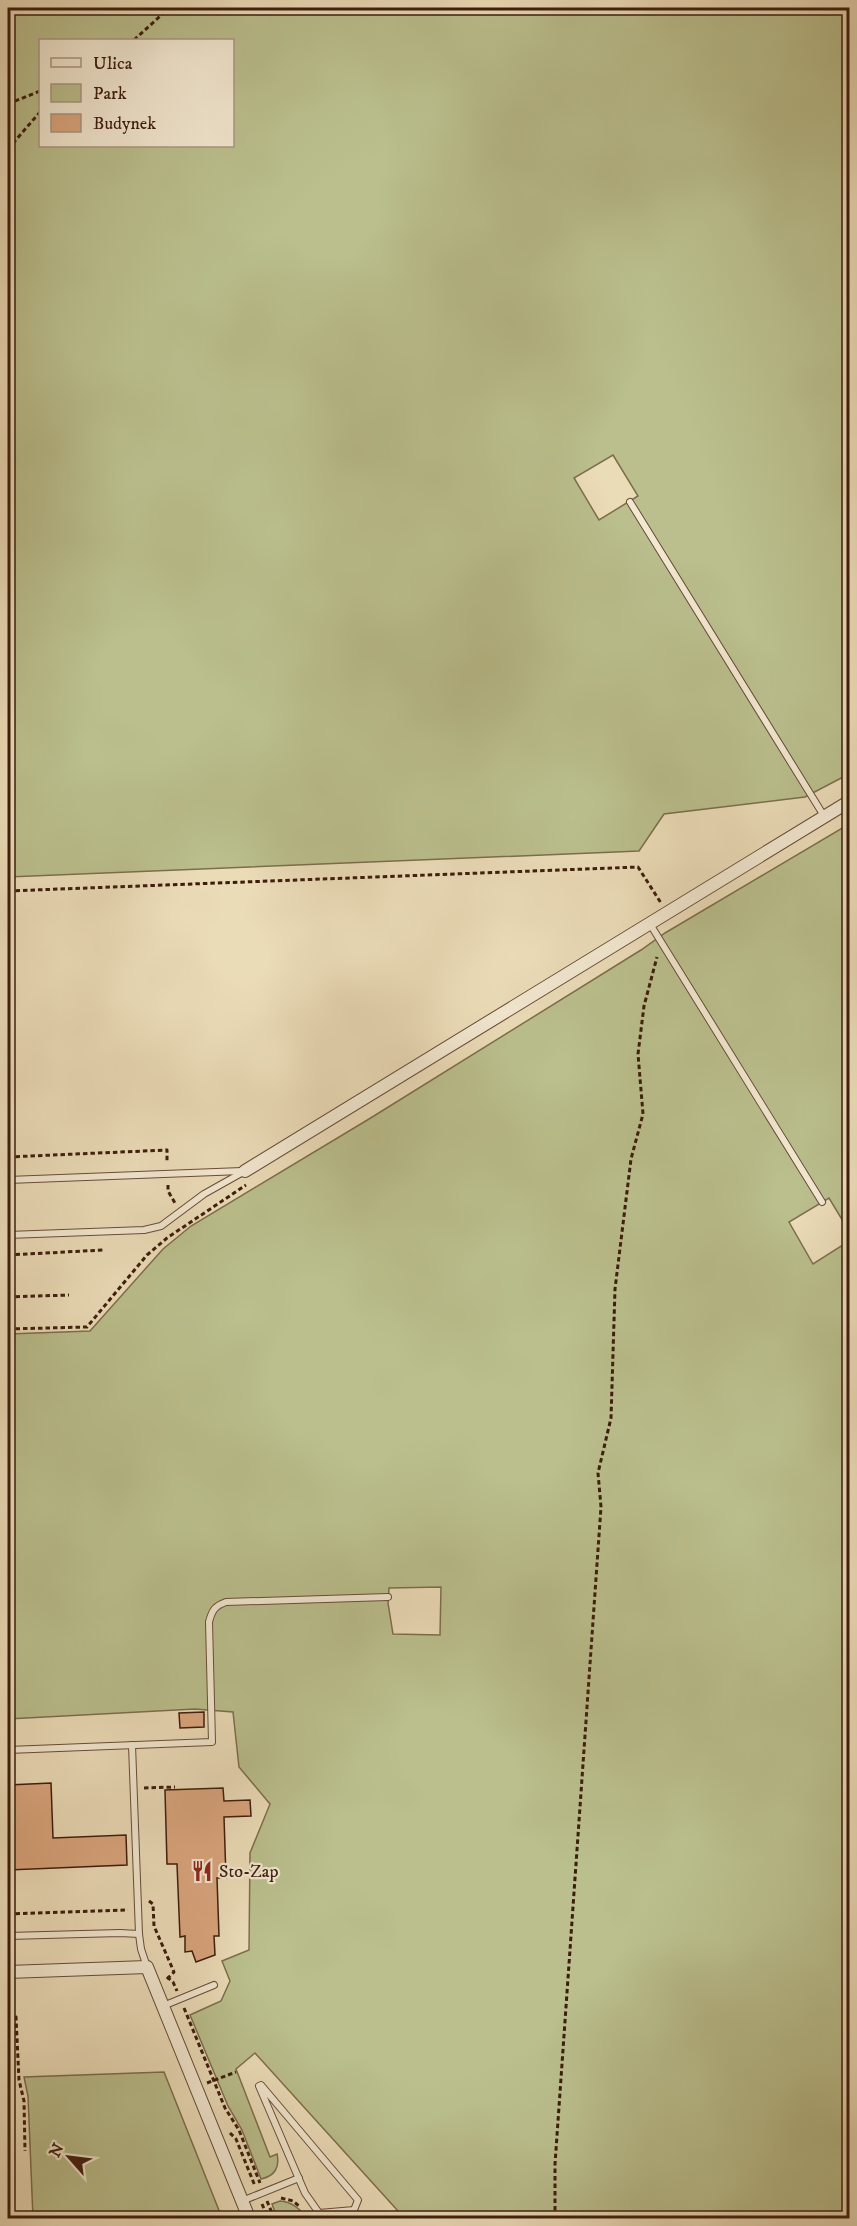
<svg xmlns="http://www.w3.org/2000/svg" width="857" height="2226" viewBox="0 0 857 2226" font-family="'IM FELL DW Pica',serif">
<rect width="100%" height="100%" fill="#ebdcb8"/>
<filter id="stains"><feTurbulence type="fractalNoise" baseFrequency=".00333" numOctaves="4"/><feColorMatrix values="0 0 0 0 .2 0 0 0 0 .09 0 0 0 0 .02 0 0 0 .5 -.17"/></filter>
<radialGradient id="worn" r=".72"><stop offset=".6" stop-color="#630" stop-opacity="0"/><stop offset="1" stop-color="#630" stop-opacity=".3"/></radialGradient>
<g fill="#babf8d" stroke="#7c6e4c" stroke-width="1.5" fill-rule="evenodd">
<path d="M8,8h841v766l-44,23 -141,17 -25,37 -631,26zM40,40h192v106h-192zM613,455l25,41 -39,24 -25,-42z"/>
<path d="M849,824v407l-20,-33 -40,24 24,42 36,-23v977h-459l8,-7 -143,-158 -19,16 34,88 7,-3c3,13 -2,22 -16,25l-19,-49 -14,-24 -38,-91 31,-14 9,-20 -8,-20 27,-11 1,-97 20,-49 -31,-37 -6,-55 -38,-3 -187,10v-385l82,-3 73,-82 28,-23 178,-107 272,-169 24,-17zM441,1587l-1,48 -47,-1 -5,-31 1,-15z"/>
<polygon points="164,2072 222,2218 33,2218 28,2096 24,2077"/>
<path d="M280,2201c13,1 19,8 28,17h-31l-5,-14z"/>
</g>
<g fill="#daa57d" stroke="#3d1c0c" stroke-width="1.5">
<polygon points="204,1712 204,1727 180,1728 179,1713"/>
<polygon points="51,1783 53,1838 126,1835 127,1865 8,1870 8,1785"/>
<polygon points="223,1788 224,1801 250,1800 251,1816 224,1817 226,1878 217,1878 219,1936 214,1936 215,1955 196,1962 192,1951 185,1952 185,1936 180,1937 177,1864 167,1864 165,1790"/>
</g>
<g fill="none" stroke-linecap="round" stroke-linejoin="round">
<defs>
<g id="service">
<polyline points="630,502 824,816"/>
<polyline points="650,924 822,1202"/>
<polyline points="8,1180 242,1171"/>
<polyline points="8,1235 144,1230 161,1226 204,1194 245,1171"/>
<polyline points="132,1745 139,1934 141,1949 147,1967"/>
<path d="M8,1750l204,-8 -3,-120c3,-12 6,-16 17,-20l162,-5"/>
<polyline points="8,1936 120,1933 139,1934"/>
<polyline points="163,2006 214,1985"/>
<polygon points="261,2085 358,2200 354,2210 319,2213 305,2193 259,2086"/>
<polyline points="8,2198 8,2218"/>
<polyline points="242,2201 299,2178"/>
</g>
<g id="minor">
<polyline points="245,1171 850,801"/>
<polyline points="8,1972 147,1967 249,2218"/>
</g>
</defs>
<use href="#service" stroke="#684c37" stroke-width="8"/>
<use href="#minor" stroke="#684c37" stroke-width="14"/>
<g stroke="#3d1c0c" stroke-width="3" stroke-dasharray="4.5 3" stroke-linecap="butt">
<polyline points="134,40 169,8"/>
<polyline points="8,104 40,91"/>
<polyline points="8,149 40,112"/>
<polyline points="8,891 638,867 661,903"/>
<polyline points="8,1157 167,1150 167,1163"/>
<polyline points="168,1185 168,1191 175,1203"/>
<polyline points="8,1255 103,1250"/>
<polyline points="8,1297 69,1295"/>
<polyline points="8,1329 87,1327 147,1255 167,1238 246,1185"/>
<polyline points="144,1788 175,1787"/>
<polyline points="149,1901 153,1904 154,1926 174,1972 166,1980"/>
<polyline points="8,1914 128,1910"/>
<polyline points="167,1977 173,1982 177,1991"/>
<polyline points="184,2008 225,2108 239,2130 260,2183"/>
<polyline points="8,2014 16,2017 19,2080 24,2101 25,2151"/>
<polyline points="207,2083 236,2072"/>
<polyline points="230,2133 236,2139 255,2186"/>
<polyline points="281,2198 293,2201 299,2206"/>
<polyline points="267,2201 274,2218"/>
<polyline points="262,2204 268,2218"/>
<polyline points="555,2218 555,2164 601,1507 598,1473 611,1418 615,1289 631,1159 643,1114 638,1054 644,1006 657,957"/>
</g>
<use href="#service" stroke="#f2e8d1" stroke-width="6"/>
<use href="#minor" stroke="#f2e8d1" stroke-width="12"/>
</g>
<defs>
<symbol id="restaurant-bare" viewBox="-9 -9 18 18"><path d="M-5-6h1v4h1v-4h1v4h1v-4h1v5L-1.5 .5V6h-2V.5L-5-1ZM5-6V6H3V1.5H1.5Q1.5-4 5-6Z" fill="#8f2418" stroke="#f2e8d1" stroke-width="2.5" paint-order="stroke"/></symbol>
</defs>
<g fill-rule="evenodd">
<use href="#restaurant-bare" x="187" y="1856" width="30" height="30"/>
</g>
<g text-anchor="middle" stroke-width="4.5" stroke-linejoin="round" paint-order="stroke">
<g font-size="18" fill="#3d1c0c" stroke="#f2e8d1" text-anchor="start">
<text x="219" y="1877">Sto-Zap</text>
</g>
</g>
<rect width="857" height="2226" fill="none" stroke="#ebdcb8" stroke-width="30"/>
<rect x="9" y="9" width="839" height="2208" fill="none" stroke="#3d1c0c" stroke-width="3"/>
<rect x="15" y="15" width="827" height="2196" fill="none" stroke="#3d1c0c" stroke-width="1.5"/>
<rect x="39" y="39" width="195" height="108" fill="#f2e8d1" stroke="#aa9682" stroke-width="1.5"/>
<rect x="51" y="58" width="30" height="9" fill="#f2e8d1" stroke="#aa9682" stroke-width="1.5"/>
<text x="93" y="69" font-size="18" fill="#3d1c0c">Ulica</text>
<rect x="51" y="84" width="30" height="18" fill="#babf8d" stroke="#aa9682" stroke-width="1.5"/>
<text x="93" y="99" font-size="18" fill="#3d1c0c">Park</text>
<rect x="51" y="114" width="30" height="18" fill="#daa57d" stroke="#aa9682" stroke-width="1.5"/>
<text x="93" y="129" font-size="18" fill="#3d1c0c">Budynek</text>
<g transform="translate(69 2157) rotate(298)" stroke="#f2e8d1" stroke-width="4.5" paint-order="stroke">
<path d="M0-4.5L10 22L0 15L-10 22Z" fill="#3d1c0c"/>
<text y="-9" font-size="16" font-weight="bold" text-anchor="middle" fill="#3d1c0c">N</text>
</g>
<rect width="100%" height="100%" filter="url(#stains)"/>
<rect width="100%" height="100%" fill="url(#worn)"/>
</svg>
